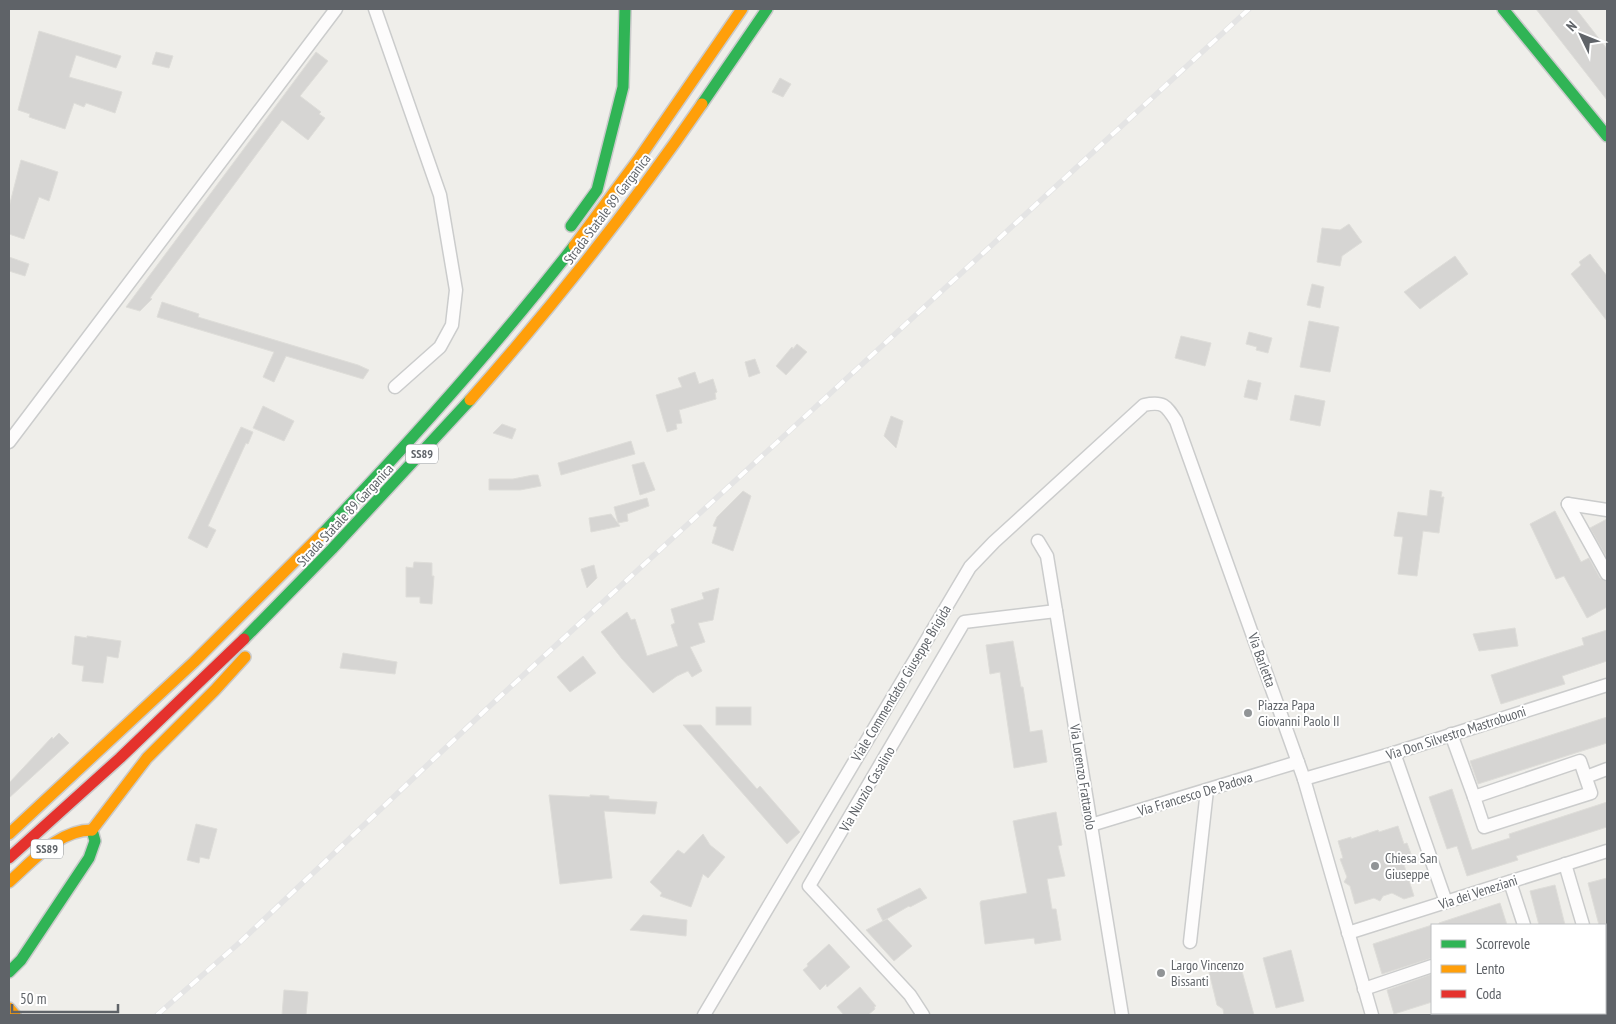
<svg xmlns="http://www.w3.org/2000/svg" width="1616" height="1024" viewBox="0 0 1616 1024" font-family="'PT Sans Narrow',sans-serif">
<rect width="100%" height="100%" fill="#efeeea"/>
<g fill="#d6d5d3" stroke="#deddd9">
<polygon points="1536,9 1576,9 1607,49 1607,100"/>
<polygon points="39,31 121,56 116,68 76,55 69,77 122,92 115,113 86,103 84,107 74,103 65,129 29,117 30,114 18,110"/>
<polygon points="156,52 173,56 169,68 152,64"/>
<polygon points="316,52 328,61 300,96 321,112 319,114 325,118 308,140 282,120 150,298 152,299 140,311 126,307"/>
<polygon points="780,78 791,84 783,97 772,92"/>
<polygon points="21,160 58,172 49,201 39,197 24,239 9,234 9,207"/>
<polygon points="1349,224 1362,242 1342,256 1340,266 1317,262 1322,228 1340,230"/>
<polygon points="1590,254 1607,276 1607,321 1571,274 1581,265 1579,262"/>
<polygon points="1455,256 1468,274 1420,309 1404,292"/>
<polygon points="9,257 29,264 25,276 9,271"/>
<polygon points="1312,284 1324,287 1320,308 1307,305"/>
<polygon points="162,302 199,314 198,317 358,365 369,370 363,379 286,356 274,382 263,377 274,352 157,317"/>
<polygon points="1309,321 1339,327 1330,372 1300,367"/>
<polygon points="1249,332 1272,338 1268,353 1256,350 1257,347 1246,344"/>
<polygon points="1181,336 1211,343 1205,366 1175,358"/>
<polygon points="797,344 807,352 786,375 776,366 792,347 793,349"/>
<polygon points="755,359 760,373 749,377 745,362"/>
<polygon points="695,372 699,384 713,379 717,392 715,393 716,399 679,410 682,423 676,424 677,429 667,432 656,395 682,387 678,378"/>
<polygon points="1248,380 1261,383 1257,400 1244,397"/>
<polygon points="1295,395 1325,401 1320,426 1290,420"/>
<polygon points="263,406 294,421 284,441 253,428"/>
<polygon points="891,416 903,421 896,448 884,436"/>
<polygon points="502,424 516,429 512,439 493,433"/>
<polygon points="241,427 253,432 248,444 246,443 208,526 216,530 207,548 188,538"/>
<polygon points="631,441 635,454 561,475 558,463"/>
<polygon points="644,462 655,490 640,495 632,465"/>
<polygon points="533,475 538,475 541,486 520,490 489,490 489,479 513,479"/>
<polygon points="1430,490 1442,492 1441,497 1444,497 1439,533 1423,531 1417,576 1398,574 1403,537 1394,536 1398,512 1427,516"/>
<polygon points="743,491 751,496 733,551 712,543 717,527 713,526 717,517"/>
<polygon points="647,498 649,506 627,514 628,521 618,523 614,507"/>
<polygon points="1555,511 1581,562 1589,558 1600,578 1607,582 1607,607 1587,618 1564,576 1556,579 1530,524"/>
<polygon points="611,514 620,526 591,532 589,518"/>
<polygon points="1607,519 1607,558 1590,528"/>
<polygon points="414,562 432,563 432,576 434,576 432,604 420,603 420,597 406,597 406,567 413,568"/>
<polygon points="594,565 597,578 587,588 581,569"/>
<polygon points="719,588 713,620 698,623 705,642 690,647 702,671 692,677 688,671 677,676 653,693 622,659 601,632 627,612 631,620 635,619 647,656 678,646 671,625 675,623 671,609 704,599 702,593"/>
<polygon points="1515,628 1518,646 1479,651 1473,634"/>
<polygon points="1607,630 1607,661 1562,676 1565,684 1501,704 1491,675 1584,645 1582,638"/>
<polygon points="75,636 87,638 87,636 121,641 118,658 107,656 103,683 82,681 84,666 72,664"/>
<polygon points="1013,641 1021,687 1023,687 1030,732 1042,730 1047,762 1014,768 1000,672 990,674 986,645"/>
<polygon points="343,653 397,662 395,674 340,668"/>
<polygon points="583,656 596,673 570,692 557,677"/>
<rect x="716" y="707" width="35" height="18"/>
<polygon points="1607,717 1607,743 1478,784 1470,761"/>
<polygon points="683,725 701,725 757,789 760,786 800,832 787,844"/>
<polygon points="59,733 69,743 9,798 9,783 52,737 53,739"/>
<polygon points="1452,789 1472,850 1510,838 1509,834 1607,802 1607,827 1516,856 1518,860 1467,876 1457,846 1447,849 1429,797"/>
<polygon points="549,795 590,797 590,795 609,796 609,799 657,802 655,814 604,811 612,878 560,884"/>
<polygon points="1056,812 1062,845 1058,846 1065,876 1047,879 1052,909 1056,909 1061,940 1035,944 1034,938 985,944 980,903 981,901 1027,893 1013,821"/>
<polygon points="196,824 217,829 209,859 200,857 199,863 187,860"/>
<polygon points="1398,826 1404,844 1407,843 1414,862 1404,865 1414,896 1404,899 1392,893 1383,896 1380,901 1374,898 1355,904 1350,886 1344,882 1347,877 1340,859 1343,858 1338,841 1351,837 1351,839 1378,830 1379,832"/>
<polygon points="703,834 710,845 725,857 708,878 703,874 691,907 660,896 662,893 650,882 678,850 684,854"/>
<polygon points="1607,878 1607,940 1605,941 1605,925 1599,925 1588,883"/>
<polygon points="1555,885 1565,925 1539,925 1530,891"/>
<polygon points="920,888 927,898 910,907 909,906 883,921 877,909"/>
<polygon points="1500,903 1507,925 1439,925 1439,923"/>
<polygon points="643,915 687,920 686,936 630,930"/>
<polygon points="887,919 912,946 894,961 866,930"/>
<polygon points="1432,925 1432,958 1382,974 1373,944"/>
<polygon points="829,944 850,967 827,987 826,984 820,990 803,970 808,966 807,964"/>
<polygon points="1291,950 1304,1001 1276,1008 1263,958"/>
<polygon points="1240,964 1254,1015 1224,1015 1223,1009 1217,1005 1209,972"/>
<polygon points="1432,974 1432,1002 1394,1014 1387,990"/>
<polygon points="860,987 876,1006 874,1007 875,1009 868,1015 844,1015 837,1007"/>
<polygon points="284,990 308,992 306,1015 282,1015"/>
</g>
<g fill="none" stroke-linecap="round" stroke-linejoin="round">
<defs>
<g id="street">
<polyline points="375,9 440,195 456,290 452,325 440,347 395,387"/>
<polyline points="9,442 336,9"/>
<polyline points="1568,504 1607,574"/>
<polyline points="1568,504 1607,510"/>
<polyline points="1038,541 1047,556 1122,1015"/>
<polyline points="1451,734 1474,797"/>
<polyline points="1394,753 1446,902"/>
<polygon points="1580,761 1591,793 1484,827 1474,797"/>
<polyline points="1586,777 1607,769"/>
<polyline points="1304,779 1394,753 1607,685"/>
<polyline points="1091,825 1298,762"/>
<polyline points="1565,864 1583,925"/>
<polyline points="1510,882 1524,925"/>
<polyline points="1348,933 1607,851"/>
<polyline points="1190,942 1207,790"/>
<polyline points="1364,989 1432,966"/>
<polyline points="1605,1000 1607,1009"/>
<polyline points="1500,1013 1501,1015"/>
<path d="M704,1015l266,-448 24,-25 150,-137c19,-4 22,0 32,16l128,358 68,236"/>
<polyline points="923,1015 910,995 809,886 964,622 1056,611"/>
</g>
<g id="fast">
<polyline points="1503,9 1607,136"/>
<polyline points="702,104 767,9"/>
<polyline points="571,226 597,190 623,87 625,9"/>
<path d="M323,533c88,-92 173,-187 251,-287"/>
<polyline points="244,639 332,549 470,400"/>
<polyline points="9,972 21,960 89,858 95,841 92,830"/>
</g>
<g id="slow">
<polyline points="574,246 638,160 742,9"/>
<path d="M470,400c83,-94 161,-193 232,-296"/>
<polyline points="92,830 147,758 215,690 245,657"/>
<polyline points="9,834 194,662 323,533"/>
<path d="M9,882c24,-21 49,-52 83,-52"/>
<polyline points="1605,978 1607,978"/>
<polyline points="9,1008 15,1015"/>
</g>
<g id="jam">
<polyline points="9,858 120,758 244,639"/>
<polyline points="1466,1015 1476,1013"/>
</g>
</defs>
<use href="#street" stroke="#cbcccc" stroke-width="15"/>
<use href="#fast" stroke="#cacacb" stroke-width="14"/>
<use href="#slow" stroke="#cacacb" stroke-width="14"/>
<use href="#jam" stroke="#cacacb" stroke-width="14"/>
<use href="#street" stroke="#fdfcfc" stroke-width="12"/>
<use href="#fast" stroke="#30b455" stroke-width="11"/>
<use href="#slow" stroke="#ff9f0a" stroke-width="11"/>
<use href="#jam" stroke="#e5322d" stroke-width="11"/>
<defs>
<polyline id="rail" points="157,1015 238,944 492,704 1249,9"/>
</defs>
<use href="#rail" stroke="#e4e4e4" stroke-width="5.5"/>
<use href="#rail" stroke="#fff" stroke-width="4" stroke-dasharray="11" stroke-linecap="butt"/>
</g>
<g fill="#919496" stroke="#fff" stroke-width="2">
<circle cx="1248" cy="713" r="5"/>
<circle cx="1375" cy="866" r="5"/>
<circle cx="1161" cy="973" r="5"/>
</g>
<g text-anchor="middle" stroke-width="4" stroke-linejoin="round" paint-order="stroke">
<g fill="#fff" stroke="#8f9295" stroke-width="1">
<rect x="406" y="444.5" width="32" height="19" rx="4"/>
<rect x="31" y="839.5" width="32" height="19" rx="4"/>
</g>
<g font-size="12" font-weight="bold" fill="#5f6368">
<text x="422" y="458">SS89</text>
<text x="47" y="853">SS89</text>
</g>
<g font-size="14" fill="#5f6368" stroke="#fff">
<text transform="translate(607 209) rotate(-53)" y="5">Strada Statale 89 Garganica</text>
<text transform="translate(345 515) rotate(-47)" y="5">Strada Statale 89 Garganica</text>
<text transform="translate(1262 660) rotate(70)" y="5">Via Barletta</text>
<text transform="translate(901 683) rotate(-59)" y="5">Viale Commendator Giuseppe Brigida</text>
<text transform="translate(1456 733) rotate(-18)" y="5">Via Don Silvestro Mastrobuoni</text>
<text transform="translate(1083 777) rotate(81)" y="5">Via Lorenzo Frattarolo</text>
<text transform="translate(867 789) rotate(-60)" y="5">Via Nunzio Casalino</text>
<text transform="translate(1195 794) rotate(-17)" y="5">Via Francesco De Padova</text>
<text transform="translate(1478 892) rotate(-18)" y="5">Via dei Veneziani</text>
</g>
<g font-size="14" fill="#5f6368" stroke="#fff" text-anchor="start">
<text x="1258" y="710">Piazza Papa<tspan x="1258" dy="16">Giovanni Paolo II</tspan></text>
<text x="1385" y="863">Chiesa San<tspan x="1385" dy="16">Giuseppe</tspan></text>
<text x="1171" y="970">Largo Vincenzo<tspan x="1171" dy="16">Bissanti</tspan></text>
</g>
</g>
<rect width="1616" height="1024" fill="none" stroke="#5f6368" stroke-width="20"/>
<rect x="1431" y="924" width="175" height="90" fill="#ffffff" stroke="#bfc1c3"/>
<rect x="1441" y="940" width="25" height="8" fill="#30b455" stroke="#bfc1c3"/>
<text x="1476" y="949" font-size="15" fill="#5f6368">Scorrevole</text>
<rect x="1441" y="965" width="25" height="8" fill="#ff9f0a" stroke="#bfc1c3"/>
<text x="1476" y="974" font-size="15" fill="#5f6368">Lento</text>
<rect x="1441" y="990" width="25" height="8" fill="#e5322d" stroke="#bfc1c3"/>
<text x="1476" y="999" font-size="15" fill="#5f6368">Coda</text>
<g transform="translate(1581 35) rotate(313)" stroke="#ffffff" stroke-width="4" paint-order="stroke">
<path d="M0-4L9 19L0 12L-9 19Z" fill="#5f6368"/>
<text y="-8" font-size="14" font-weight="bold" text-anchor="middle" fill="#5f6368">N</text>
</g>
<path d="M12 1004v8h106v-8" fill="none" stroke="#5f6368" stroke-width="2.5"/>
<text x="20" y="1004" font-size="15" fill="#5f6368" stroke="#ffffff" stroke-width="4" paint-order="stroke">50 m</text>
</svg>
